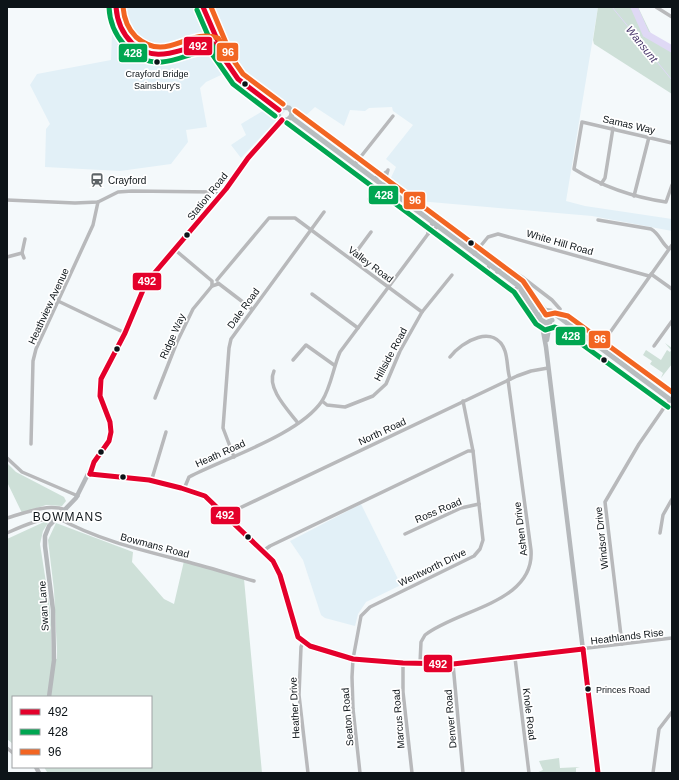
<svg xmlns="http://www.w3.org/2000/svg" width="679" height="780" viewBox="0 0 679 780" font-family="Helvetica,sans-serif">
<rect width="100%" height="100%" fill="#f4f9fb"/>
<g fill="#e2f0f7">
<polygon points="113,7 598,7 566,201 585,206 672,219 672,231 592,216 407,200 388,184 396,167 386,159 413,125 393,111 392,107 369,108 365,111 350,110 344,126 315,107 301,120 290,106 241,158 231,145 246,135 241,124 276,103 234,69 206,82 200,88 207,127 186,130 188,142 171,164 120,171 45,167 46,129 50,124 30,85 37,74 111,60"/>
<polygon points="361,504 401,585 366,602 358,614 355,626 325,618 321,615 303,560 290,541"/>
</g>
<g fill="#cee0d8">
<polygon points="598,7 638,7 652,36 672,47 672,94 594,44 593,40"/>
<polygon points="665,343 672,348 672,364 661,378 663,373 650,364 652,361 643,355 646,350 661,360 667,350 670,352 671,350"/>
<polygon points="7,463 16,472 64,497 66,501 62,506 46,505 22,513 7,482"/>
<polygon points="44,522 48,523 43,531 40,544 50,608 52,658 57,659 57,652 54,590 48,540 56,523 133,552 132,562 164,599 174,604 184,561 244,579 262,773 47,772 44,767 151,767 151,697 13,697 13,744 7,739 7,539"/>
<polygon points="559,758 560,768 580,767 576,768 576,773 536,773 543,770 539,761"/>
</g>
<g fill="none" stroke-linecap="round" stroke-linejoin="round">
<polyline stroke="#dfd9f5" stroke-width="1" points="612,7 672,80"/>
<polyline stroke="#dfd9f5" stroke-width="7" points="634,7 646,34 672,49"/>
<g stroke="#b8b9bb" stroke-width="3.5">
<polyline points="656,7 672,17"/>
<path d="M672,143l-90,-21 -8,47c29,18 58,28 92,33l6,-17"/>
<polyline points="355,164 393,116"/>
<polyline points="374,178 381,176 386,172"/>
<polyline points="601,184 605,178 613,128"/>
<polyline points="386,188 385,180 388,170"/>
<polyline points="634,196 649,137"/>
<polyline points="369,199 391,201 399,198"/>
<polyline points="7,200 75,203 98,202 118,192 132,191 213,192 221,195"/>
<path d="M598,220l53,9c9,5 10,14 18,20"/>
<polyline points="428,233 432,223"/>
<polyline points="174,249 212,281 212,286 218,284"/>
<polyline points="22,253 24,258"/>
<polyline points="474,254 488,237 498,234 649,276"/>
<polyline points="7,257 22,253 25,239"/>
<polyline points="351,259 371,232"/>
<polyline points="489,265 487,274 511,291 519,287"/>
<polyline points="497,272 502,267 505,267 522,277 552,300 560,309"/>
<polyline points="651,274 672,289"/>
<polyline points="217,280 269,218 295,218 422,312"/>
<polyline points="218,283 252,309"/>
<polyline points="312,294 358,328"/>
<polyline points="58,301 125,333"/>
<polyline points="654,346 672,321"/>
<polyline points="599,348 672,245"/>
<path d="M450,357c12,-16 45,-34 55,-6 3,9 2,19 5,28"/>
<polyline points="293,360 306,345 334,365"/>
<path d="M274,371c-8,17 14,39 24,52"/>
<polyline points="155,398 177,342 193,309 212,286"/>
<polyline points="322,401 327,405 345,407 373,396 386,384 400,351 422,312 452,275"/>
<polyline points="31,444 33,361 36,349 93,225 98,202"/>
<polyline points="234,457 223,428 229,348 231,339 324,212"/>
<polyline points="7,458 22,472 78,496"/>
<path d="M90,474c27,0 92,10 115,22l68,65 7,14 18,62 5,5 11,5 42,12 97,5 219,-26"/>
<polyline points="151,482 166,432"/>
<path d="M184,489l5,-12c36,-19 110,-42 133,-76 9,-14 11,-33 18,-49l88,-118 9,-7"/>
<polyline points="225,515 517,376 531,371 548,368"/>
<path d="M56,517c40,22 81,32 124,43 25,6 49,14 74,21"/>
<path d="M7,518c18,-5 40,-15 59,-8"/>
<path d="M7,533c9,-4 38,-18 47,-13"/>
<polyline points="660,533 663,515 672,499"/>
<polyline points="405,534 461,508 479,504"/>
<polyline points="263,551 270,546 468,451 473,451"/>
<polyline points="303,642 301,647 299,695 308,773"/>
<polyline points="622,644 605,502 639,444 670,399"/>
<polyline points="515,658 529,773"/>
<polyline points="403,663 403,692 412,773"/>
<path d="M420,663l1,-21 4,-7c33,-26 110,-32 106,-85l-23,-170"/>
<polyline points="453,664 463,773"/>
<polyline points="7,748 13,753"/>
<polyline points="360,773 353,709 352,677 353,659 361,616 370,607 474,556 480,549 483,540 473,451 463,401"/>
<polyline points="653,773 659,729 672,712"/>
</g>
<g stroke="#b5b8bb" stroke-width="4.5">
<polyline points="541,320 546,347 598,773"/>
<polyline points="547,340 550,322"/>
<polyline points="49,697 54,660 53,610 45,546 45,536 49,526 76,498 94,462 111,437 111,427 100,396 100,385 133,314 146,283 226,189 248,158 282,120"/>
<polyline points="36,767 39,773"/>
</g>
<g stroke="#b8bdbf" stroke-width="5">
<path d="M116,7c-1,26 22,49 49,48 9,0 18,-5 27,-8 7,-3 16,-5 19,-13l-2,-12"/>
<polyline points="203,7 222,51"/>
<polyline points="204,44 216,45 238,79 279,110"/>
<polyline points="279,110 283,107 289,108 292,112 291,117"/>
<polyline points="279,110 278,116 282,120 287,120 291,117"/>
<polyline points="291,117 532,296 545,310"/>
<polyline points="521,290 541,320 546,323 552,320"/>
<polyline points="539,317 543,310 551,311 672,401"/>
</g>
<defs>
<g id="bus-1">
<path d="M116,7c1,14 6,26 16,36 28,25 50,1 82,1l24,35 41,31"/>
<polyline points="203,7 223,53"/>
<polyline points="90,474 149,480 181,488 205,496 273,561 280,575 298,637 310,646 353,659 403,663 453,664 583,649"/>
<polyline points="90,474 94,462 109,441 111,432 110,422 100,396 101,379 125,333 146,283 226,189 248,158 282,120"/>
<polyline points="583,649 598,773"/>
</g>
<g id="bus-2">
<path d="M109,7c1,27 23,57 53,55 17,-1 31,-11 48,-11l23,33 42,32"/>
<polyline points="197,10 217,56"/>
<polyline points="287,123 514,292 536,324 545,330 555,327 561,329 668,407"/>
</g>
<g id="bus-3">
<path d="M123,7c1,12 5,22 13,30 31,27 52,-10 82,1l25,36 40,30"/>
<polyline points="211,7 229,50"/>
<polyline points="295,111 523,281 546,315 555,313 568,316 672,392"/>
</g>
</defs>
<use href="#bus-1" stroke="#fff" stroke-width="8"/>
<use href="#bus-2" stroke="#fff" stroke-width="8"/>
<use href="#bus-3" stroke="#fff" stroke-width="8"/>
<use href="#bus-1" stroke="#e4002b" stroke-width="5"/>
<use href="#bus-2" stroke="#00a651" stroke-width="5"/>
<use href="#bus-3" stroke="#f26522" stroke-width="5"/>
</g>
<defs>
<symbol id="station-bare" viewBox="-9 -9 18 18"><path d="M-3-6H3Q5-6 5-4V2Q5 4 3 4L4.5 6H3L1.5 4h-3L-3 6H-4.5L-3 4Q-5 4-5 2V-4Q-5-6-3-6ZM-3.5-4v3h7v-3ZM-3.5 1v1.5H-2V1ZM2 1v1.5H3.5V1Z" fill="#5e6467" stroke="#fff" stroke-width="2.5" paint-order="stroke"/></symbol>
</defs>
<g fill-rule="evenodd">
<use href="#station-bare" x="87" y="170" width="20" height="20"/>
</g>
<g fill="#0d1418" stroke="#fff" stroke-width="1.5">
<circle cx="157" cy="62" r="3.5"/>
<circle cx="245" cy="84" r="3.5"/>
<circle cx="187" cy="235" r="3.5"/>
<circle cx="471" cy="243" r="3.5"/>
<circle cx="117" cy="349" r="3.5"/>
<circle cx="604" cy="360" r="3.5"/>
<circle cx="101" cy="452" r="3.5"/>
<circle cx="123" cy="477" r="3.5"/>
<circle cx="248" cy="537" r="3.5"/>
<circle cx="588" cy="689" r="3.5"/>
</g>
<g text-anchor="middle" stroke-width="3.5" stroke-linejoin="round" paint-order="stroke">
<g font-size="9" fill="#0d1418" stroke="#fff">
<text x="157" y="77">Crayford Bridge<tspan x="157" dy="12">Sainsbury's</tspan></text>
<text x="596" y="693" text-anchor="start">Princes Road</text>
</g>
<g font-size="10" fill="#0d1418" stroke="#fff">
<text transform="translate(629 124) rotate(13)" y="4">Samas Way</text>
<text transform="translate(207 196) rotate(-51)" y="4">Station Road</text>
<text transform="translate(560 242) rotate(16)" y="4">White Hill Road</text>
<text transform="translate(371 264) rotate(37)" y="4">Valley Road</text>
<text transform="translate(48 306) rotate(-65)" y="4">Heathview Avenue</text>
<text transform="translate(243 308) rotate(-54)" y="4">Dale Road</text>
<text transform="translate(172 336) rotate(-66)" y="4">Ridge Way</text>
<text transform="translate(390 354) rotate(-62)" y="4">Hillside Road</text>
<text transform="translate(382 431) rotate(-25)" y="4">North Road</text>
<text transform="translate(220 453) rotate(-24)" y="4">Heath Road</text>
<text transform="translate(438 510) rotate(-23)" y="4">Ross Road</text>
<text transform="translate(520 529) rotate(-97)" y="4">Ashen Drive</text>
<text transform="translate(601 538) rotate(-96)" y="4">Windsor Drive</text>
<text transform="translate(155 545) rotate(15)" y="4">Bowmans Road</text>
<text transform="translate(432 567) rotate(-26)" y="4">Wentworth Drive</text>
<text transform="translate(43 606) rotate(-94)" y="4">Swan Lane</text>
<text transform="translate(627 636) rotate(-7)" y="4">Heathlands Rise</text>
<text transform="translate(294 708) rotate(-93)" y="4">Heather Drive</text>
<text transform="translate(530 714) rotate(83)" y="4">Knole Road</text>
<text transform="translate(347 717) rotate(-95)" y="4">Seaton Road</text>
<text transform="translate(398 719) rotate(-95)" y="4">Marcus Road</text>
<text transform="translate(450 719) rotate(-95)" y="4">Denver Road</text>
</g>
<g font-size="10" fill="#0d1418" stroke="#fff" text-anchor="start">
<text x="108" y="184">Crayford</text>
</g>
<g font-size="11" font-style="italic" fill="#48366a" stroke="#fff">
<text transform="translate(642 44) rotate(51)" y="4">Wansunt</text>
</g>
<g font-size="12" letter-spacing="1" fill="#0d1418" stroke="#fff">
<text x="68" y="521">BOWMANS</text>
</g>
</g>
<g stroke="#fff" stroke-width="1.5">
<rect x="183" y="36" width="30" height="20" rx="4" fill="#e4002b"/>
<rect x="216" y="42" width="23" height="20" rx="4" fill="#f26522"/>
<rect x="118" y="43" width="30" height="20" rx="4" fill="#00a651"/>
<rect x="368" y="185" width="31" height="20" rx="4" fill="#00a651"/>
<rect x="403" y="191" width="23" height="19" rx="4" fill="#f26522"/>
<rect x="132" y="272" width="30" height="19" rx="4" fill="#e4002b"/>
<rect x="555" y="326" width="31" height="20" rx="4" fill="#00a651"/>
<rect x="588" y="330" width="23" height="19" rx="4" fill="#f26522"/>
<rect x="210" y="506" width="31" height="19" rx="4" fill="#e4002b"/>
<rect x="423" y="654" width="30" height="19" rx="4" fill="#e4002b"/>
</g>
<g font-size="11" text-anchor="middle" font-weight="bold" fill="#fff">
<text x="198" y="50">492</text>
<text x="228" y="56">96</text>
<text x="133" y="57">428</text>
<text x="384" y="199">428</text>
<text x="415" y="204">96</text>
<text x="147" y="285">492</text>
<text x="571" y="340">428</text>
<text x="600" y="343">96</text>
<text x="225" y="519">492</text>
<text x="438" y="668">492</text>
</g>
<rect width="679" height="780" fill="none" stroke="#0d1418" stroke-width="16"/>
<rect x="12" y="696" width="140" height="72" fill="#ffffff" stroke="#9ea1a3"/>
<rect x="20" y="709" width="20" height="6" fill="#e4002b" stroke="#9ea1a3"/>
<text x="48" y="716" font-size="12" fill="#0d1418">492</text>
<rect x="20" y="729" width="20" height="6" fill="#00a651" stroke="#9ea1a3"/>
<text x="48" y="736" font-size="12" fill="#0d1418">428</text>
<rect x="20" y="749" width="20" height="6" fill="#f26522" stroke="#9ea1a3"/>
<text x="48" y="756" font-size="12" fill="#0d1418">96</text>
</svg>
